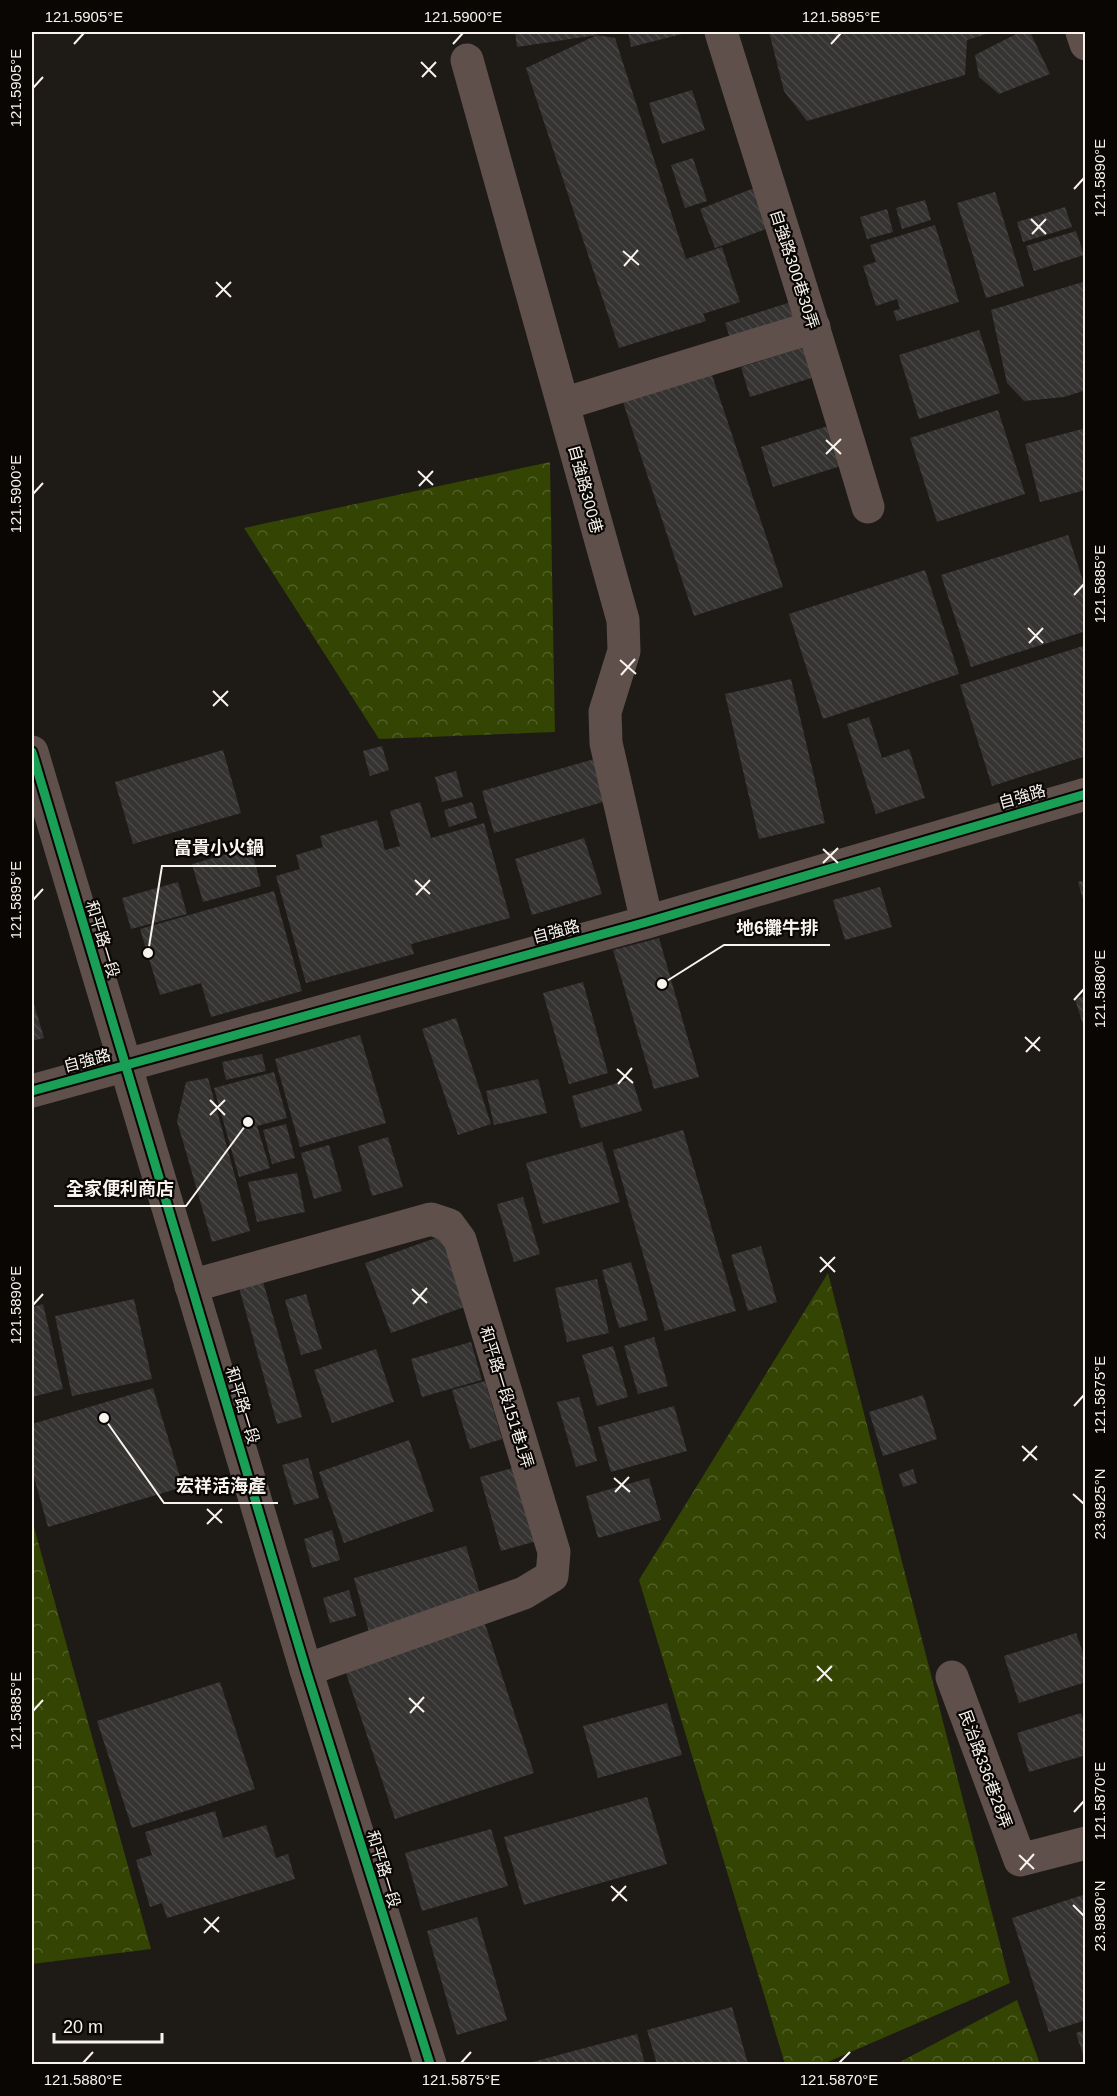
<svg xmlns="http://www.w3.org/2000/svg" width="1117" height="2096" viewBox="0 0 1117 2096" font-family="Arial,'Noto Sans TC',sans-serif">
<defs>
<pattern id="forest-crowns" width="20" height="18" patternUnits="userSpaceOnUse" patternTransform="scale(1.5)"><rect width="20" height="18" fill="#334403"/><path d="M2 6a3 3 0 1 1 6 0M12 15a3 3 0 1 1 6 0" fill="none" stroke="#515f28"/></pattern>
<pattern id="building-back-hatch" width="6" height="6" patternUnits="userSpaceOnUse" patternTransform="scale(1.5)"><rect width="6" height="6" fill="#363333"/><path d="M-1 5l2 2M0 0l6 6M5-1l2 2" fill="none" stroke="#4a4747"/></pattern>
</defs>
<rect width="100%" height="100%" fill="#1e1a16"/>
<g fill="url(#forest-crowns)">
<polygon points="550,462 555,732 379,739 244,528"/>
<polygon points="828,1273 1010,1983 823,2064 785,2064 639,1580"/>
<polygon points="32,1520 151,1949 32,1964"/>
<polygon points="1017,2000 1040,2064 896,2064"/>
</g>
<g fill="url(#building-back-hatch)">
<polygon points="515,32 596,32 597,35 615,38 686,259 722,247 740,302 703,314 706,321 619,348 526,68 597,35 517,47"/>
<polygon points="628,32 690,32 631,47"/>
<polygon points="769,32 993,32 967,40 965,75 807,121 784,91"/>
<polygon points="1020,32 1030,32 1050,74 999,94 979,77 975,55"/>
<polygon points="692,90 705,130 662,144 649,103"/>
<polygon points="693,158 707,201 685,208 671,165"/>
<polygon points="762,185 777,225 715,248 700,209"/>
<polygon points="995,192 1024,286 986,298 957,203"/>
<polygon points="925,200 931,220 902,229 896,208"/>
<polygon points="1065,207 1072,227 1023,242 1017,222"/>
<polygon points="887,209 893,232 867,239 860,217"/>
<polygon points="935,225 959,302 897,321 893,311 900,309 897,299 876,306 863,266 876,262 870,245"/>
<polygon points="1076,231 1084,255 1034,271 1026,246"/>
<polygon points="1086,281 1086,390 1064,397 1024,401 1007,383 991,310"/>
<polygon points="794,301 805,338 737,359 725,323"/>
<polygon points="979,330 1000,393 919,419 899,355"/>
<polygon points="808,346 818,376 750,397 741,367"/>
<polygon points="711,372 783,587 694,616 623,402"/>
<polygon points="998,410 1025,494 937,522 910,438"/>
<polygon points="828,426 841,466 773,487 761,447"/>
<polygon points="1086,428 1086,490 1040,502 1025,444"/>
<polygon points="1068,535 1086,590 1086,631 971,667 941,575"/>
<polygon points="925,570 959,674 823,719 789,614"/>
<polygon points="1086,645 1086,756 992,786 960,685"/>
<polygon points="791,679 825,823 759,839 725,694"/>
<polygon points="869,717 882,758 909,749 925,798 876,814 847,724"/>
<polygon points="382,746 389,770 370,776 363,751"/>
<polygon points="223,750 241,813 133,844 115,782"/>
<polygon points="598,758 610,800 494,833 482,791"/>
<polygon points="456,771 463,797 442,802 435,777"/>
<polygon points="420,802 431,838 484,823 510,918 411,944 414,954 306,983 276,876 300,869 296,855 323,847 320,836 377,820 385,850 400,846 390,811"/>
<polygon points="472,802 477,818 449,827 444,810"/>
<polygon points="584,838 602,894 532,915 515,859"/>
<polygon points="251,847 261,886 203,902 192,864"/>
<polygon points="1086,880 1086,906 1085,906 1078,882"/>
<polygon points="178,882 187,914 131,929 122,898"/>
<polygon points="880,887 892,927 845,940 833,900"/>
<polygon points="274,891 302,991 211,1017 201,983 160,995 140,929"/>
<polygon points="659,938 699,1077 654,1089 613,950"/>
<polygon points="583,982 608,1073 569,1084 543,993"/>
<polygon points="1086,995 1086,1031 1085,1031 1075,999"/>
<polygon points="32,997 44,1038 32,1041"/>
<polygon points="456,1018 491,1124 458,1135 422,1029"/>
<polygon points="360,1035 386,1123 300,1147 275,1059"/>
<polygon points="262,1054 266,1071 226,1080 222,1062"/>
<polygon points="274,1072 287,1118 257,1126 270,1168 239,1177 214,1088"/>
<polygon points="208,1078 250,1231 212,1242 177,1121 186,1082"/>
<polygon points="538,1079 547,1113 494,1125 486,1091"/>
<polygon points="632,1079 642,1111 581,1128 572,1096"/>
<polygon points="286,1124 295,1158 272,1164 263,1130"/>
<polygon points="683,1130 736,1311 665,1331 613,1150"/>
<polygon points="388,1137 403,1187 372,1196 358,1146"/>
<polygon points="602,1142 620,1202 543,1224 526,1163"/>
<polygon points="329,1145 342,1191 314,1199 301,1153"/>
<polygon points="297,1173 305,1212 257,1222 248,1182"/>
<polygon points="523,1197 540,1254 514,1262 497,1204"/>
<polygon points="447,1234 473,1304 391,1333 365,1263"/>
<polygon points="761,1246 777,1302 748,1311 731,1255"/>
<polygon points="631,1262 648,1320 619,1328 602,1270"/>
<polygon points="262,1278 302,1417 277,1424 238,1284"/>
<polygon points="597,1279 609,1333 567,1342 555,1288"/>
<polygon points="306,1294 322,1349 301,1355 285,1300"/>
<polygon points="134,1299 152,1379 72,1396 55,1316"/>
<polygon points="43,1304 63,1389 32,1397 32,1307"/>
<polygon points="654,1337 668,1386 638,1394 624,1346"/>
<polygon points="471,1342 482,1380 422,1397 411,1359"/>
<polygon points="613,1346 628,1397 597,1406 582,1355"/>
<polygon points="376,1349 394,1402 332,1423 314,1370"/>
<polygon points="485,1381 502,1439 470,1449 452,1390"/>
<polygon points="153,1388 183,1487 48,1527 32,1470 32,1424"/>
<polygon points="923,1395 937,1439 883,1456 869,1412"/>
<polygon points="579,1397 597,1461 576,1467 557,1402"/>
<polygon points="674,1406 687,1451 611,1472 598,1427"/>
<polygon points="409,1440 434,1511 344,1543 319,1472"/>
<polygon points="308,1458 319,1498 294,1505 282,1465"/>
<polygon points="516,1467 537,1541 501,1551 480,1477"/>
<polygon points="913,1469 917,1483 903,1487 899,1474"/>
<polygon points="649,1478 661,1520 598,1538 586,1496"/>
<polygon points="332,1530 340,1560 312,1568 304,1539"/>
<polygon points="466,1546 482,1600 369,1632 354,1578"/>
<polygon points="349,1590 356,1616 330,1623 323,1598"/>
<polygon points="485,1624 534,1773 395,1819 345,1670"/>
<polygon points="1076,1633 1086,1662 1086,1682 1019,1703 1004,1656"/>
<polygon points="220,1682 255,1789 132,1828 97,1721"/>
<polygon points="667,1703 682,1755 598,1778 583,1726"/>
<polygon points="1081,1713 1086,1728 1086,1755 1029,1772 1017,1733"/>
<polygon points="647,1797 667,1864 524,1905 504,1837"/>
<polygon points="215,1811 223,1838 266,1825 276,1858 288,1854 295,1879 167,1918 162,1903 150,1907 136,1860 152,1855 145,1832"/>
<polygon points="491,1829 508,1886 422,1911 405,1853"/>
<polygon points="1086,1894 1086,2020 1049,2032 1012,1918"/>
<polygon points="477,1917 507,2020 457,2035 427,1931"/>
<polygon points="732,2007 748,2064 657,2064 647,2030"/>
<polygon points="1086,2030 1086,2061 1085,2061 1076,2033"/>
<polygon points="637,2034 645,2064 525,2064"/>
</g>
<g fill="none" stroke-linecap="round" stroke-linejoin="round">
<g stroke="#5f504c" stroke-width="33">
<path d="M721,32c49,158 100,316 147,475"/>
<polyline points="1082,32 1086,44"/>
<polyline points="467,60 623,620 624,651 605,712 606,743 647,922"/>
<polyline points="563,404 814,327"/>
<polyline points="32,752 306,1670 430,2064"/>
<polyline points="32,1091 647,922 1086,794"/>
<polyline points="191,1286 431,1219 449,1225 460,1240 554,1552 552,1576 524,1593 306,1670"/>
<polyline points="952,1677 1020,1860 1086,1843"/>
</g>
<defs>
<g id="cycleway">
<polyline points="32,752 306,1670 430,2064"/>
<polyline points="32,1091 647,922 1086,794"/>
</g>
</defs>
<use href="#cycleway" stroke="#090604" stroke-width="13"/>
<use href="#cycleway" stroke="#1a9f57" stroke-width="9"/>
</g>
<path fill="none" stroke="#f8f3ed" stroke-width="2" d="M74,44l10,-11M453,44l10,-11M831,44l10,-11M421,62l15,15M422,77l14,-15M33,88l10,-11M1074,189l10,-11M1031,219l15,15M1032,234l14,-15M623,251l16,14M624,266l14,-16M216,282l15,15M216,297l15,-15M826,440l15,14M826,454l15,-15M418,471l15,14M419,486l14,-15M33,494l10,-11M1074,595l10,-11M1028,628l15,15M1029,643l14,-15M620,660l16,14M621,675l14,-16M213,691l15,15M213,706l15,-15M823,849l15,14M823,863l15,-15M415,880l15,14M416,895l14,-15M33,900l10,-11M1074,1000l10,-11M1025,1037l15,14M1026,1052l14,-15M617,1069l16,14M618,1084l14,-16M210,1100l15,15M210,1115l15,-15M820,1257l15,15M820,1272l15,-15M412,1289l15,14M413,1304l14,-16M33,1305l10,-11M1074,1406l10,-11M1022,1446l15,14M1023,1461l14,-15M614,1478l16,14M615,1492l14,-15M1073,1494l11,10M207,1509l15,14M207,1524l15,-15M817,1666l15,15M817,1681l15,-15M409,1698l15,14M33,1711l10,-11M410,1713l14,-16M1074,1812l10,-11M1019,1855l15,14M1020,1870l14,-16M611,1886l16,15M612,1901l14,-15M1073,1905l11,11M204,1918l15,14M204,1933l15,-16M83,2063l10,-11M461,2063l10,-11M839,2063l11,-11"/>
<g text-anchor="middle" stroke-width="4.5" stroke-linejoin="round" paint-order="stroke">
<g font-size="16" fill="#f8f3ed" stroke="#090604">
<text transform="translate(795 269) rotate(72)" y="6">自強路300巷30弄</text>
<text transform="translate(586 489) rotate(75)" y="6">自強路300巷</text>
<text transform="translate(1022 796) rotate(-16)" y="6">自強路</text>
<text transform="translate(556 931) rotate(-15)" y="6">自強路</text>
<text transform="translate(103 939) rotate(73)" y="6">和平路一段</text>
<text transform="translate(87 1060) rotate(-15)" y="6">自強路</text>
<text transform="translate(507 1397) rotate(73)" y="6">和平路一段151巷1弄</text>
<text transform="translate(243 1405) rotate(73)" y="6">和平路一段</text>
<text transform="translate(986 1769) rotate(70)" y="6">民治路336巷28弄</text>
<text transform="translate(384 1869) rotate(73)" y="6">和平路一段</text>
</g>
</g>
<path fill="none" stroke="#f8f3ed" stroke-width="2" d="M148 953L162 866H276M662 984L724 945H830M248 1122L186 1206H54M104 1418L164 1503H278"/>
<g fill="#f8f3ed" stroke="#090604" stroke-width="2">
<circle cx="148" cy="953" r="6"/>
<circle cx="662" cy="984" r="6"/>
<circle cx="248" cy="1122" r="6"/>
<circle cx="104" cy="1418" r="6"/>
</g>
<g font-size="18" text-anchor="middle" font-weight="bold" fill="#f8f3ed" stroke="#090604" stroke-width="4.5" stroke-linejoin="round" paint-order="stroke">
<text x="219" y="854">富貴小火鍋</text>
<text x="777" y="934">地6攤牛排</text>
<text x="120" y="1195">全家便利商店</text>
<text x="221" y="1492">宏祥活海產</text>
</g>
<rect width="1117" height="2096" fill="none" stroke="#090604" stroke-width="66"/>
<path d="M54 2033v9h108v-9" fill="none" stroke="#f8f3ed" stroke-width="3"/>
<text x="63" y="2033" font-size="18" fill="#f8f3ed" stroke="#090604" stroke-width="4.5" paint-order="stroke">20 m</text>
<rect x="33" y="33" width="1051" height="2030" fill="none" stroke="#f8f3ed" stroke-width="2"/>
<g font-size="15" text-anchor="middle" fill="#f8f3ed">
<text x="84" y="22">121.5905°E</text>
<text x="463" y="22">121.5900°E</text>
<text x="841" y="22">121.5895°E</text>
<text transform="translate(16 88) rotate(-90)" y="5">121.5905°E</text>
<text transform="translate(1100 178) rotate(-90)" y="5">121.5890°E</text>
<text transform="translate(16 494) rotate(-90)" y="5">121.5900°E</text>
<text transform="translate(1100 584) rotate(-90)" y="5">121.5885°E</text>
<text transform="translate(16 900) rotate(-90)" y="5">121.5895°E</text>
<text transform="translate(1100 989) rotate(-90)" y="5">121.5880°E</text>
<text transform="translate(16 1305) rotate(-90)" y="5">121.5890°E</text>
<text transform="translate(1100 1395) rotate(-90)" y="5">121.5875°E</text>
<text transform="translate(1100 1504) rotate(-90)" y="5">23.9825°N</text>
<text transform="translate(16 1711) rotate(-90)" y="5">121.5885°E</text>
<text transform="translate(1100 1801) rotate(-90)" y="5">121.5870°E</text>
<text transform="translate(1100 1916) rotate(-90)" y="5">23.9830°N</text>
<text x="83" y="2085">121.5880°E</text>
<text x="461" y="2085">121.5875°E</text>
<text x="839" y="2085">121.5870°E</text>
</g>
</svg>
